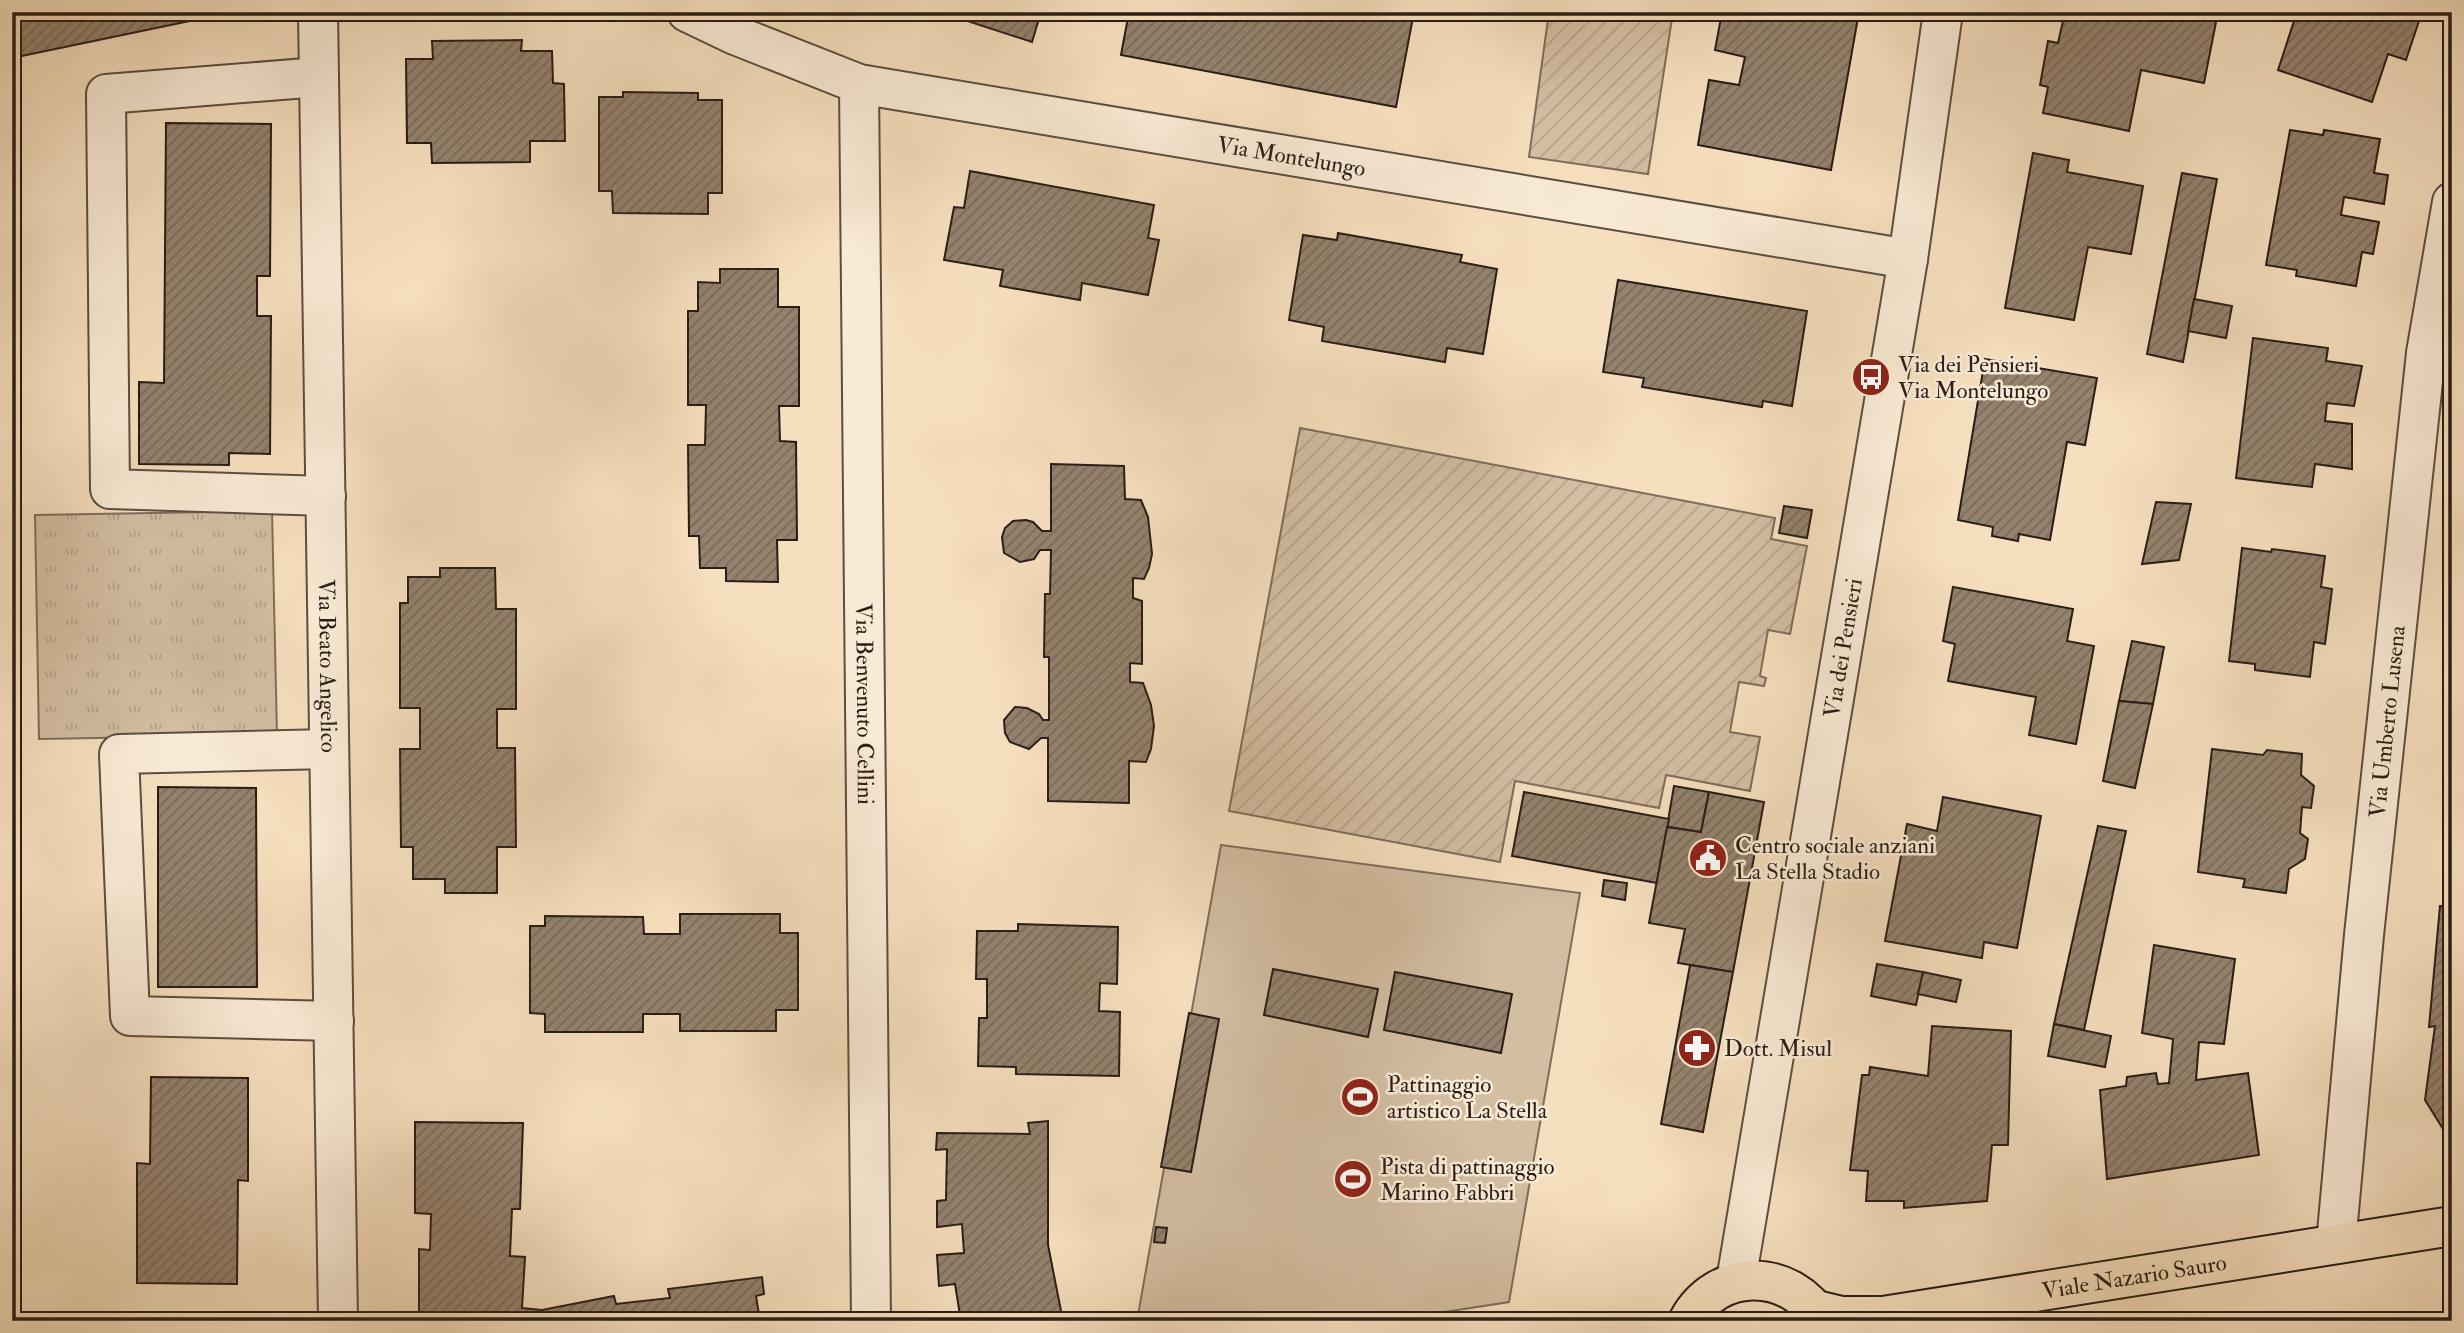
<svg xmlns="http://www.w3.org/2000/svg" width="2464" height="1333" viewBox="0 0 2464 1333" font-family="'IM FELL Double Pica',serif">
<defs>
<pattern id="park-tufts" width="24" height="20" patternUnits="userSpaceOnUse" patternTransform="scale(1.75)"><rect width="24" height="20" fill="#d3bea2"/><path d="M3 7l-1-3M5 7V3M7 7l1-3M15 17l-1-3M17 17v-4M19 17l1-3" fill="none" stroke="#b5a38b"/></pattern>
<pattern id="garden-furrows" width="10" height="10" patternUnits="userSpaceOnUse" patternTransform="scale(1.75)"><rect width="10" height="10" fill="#d3bea2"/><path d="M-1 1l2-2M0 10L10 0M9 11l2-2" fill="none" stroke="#b5a38b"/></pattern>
<pattern id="building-hatch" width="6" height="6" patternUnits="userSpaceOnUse" patternTransform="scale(1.75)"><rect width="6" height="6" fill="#94826e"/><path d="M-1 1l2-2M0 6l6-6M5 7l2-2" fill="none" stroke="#796a59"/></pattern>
</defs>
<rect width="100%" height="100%" fill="#f6dfbe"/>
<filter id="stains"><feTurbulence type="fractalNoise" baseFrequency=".00286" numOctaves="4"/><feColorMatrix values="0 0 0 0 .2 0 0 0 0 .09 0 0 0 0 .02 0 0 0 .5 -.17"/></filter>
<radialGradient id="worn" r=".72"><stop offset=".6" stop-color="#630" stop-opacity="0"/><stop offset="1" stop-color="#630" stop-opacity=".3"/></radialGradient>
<polygon fill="url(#park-tufts)" stroke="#7e6e5c" stroke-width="2" points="272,511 277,735 39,739 35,515"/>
<g fill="url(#garden-furrows)" stroke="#7e6e5c" stroke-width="2">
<polygon points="1549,12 1673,12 1648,174 1529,157"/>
<polygon points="1300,428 1775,518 1771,539 1807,546 1790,634 1768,630 1760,676 1766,678 1764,686 1739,682 1730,732 1760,737 1750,791 1666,775 1659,808 1515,781 1500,862 1229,811"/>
</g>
<polygon fill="#d3bea2" stroke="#7e6e5c" stroke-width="2" points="1221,845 1580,893 1509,1302 1386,1321 1137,1321"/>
<g fill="url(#building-hatch)" stroke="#291d17" stroke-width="2">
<polygon points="12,12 233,12 12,58"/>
<polygon points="940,12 1041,12 1032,42"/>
<polygon points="1129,12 1414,12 1396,107 1121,55"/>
<polygon points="1722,12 1859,12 1831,170 1698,145 1709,80 1739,85 1745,57 1715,50"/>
<polygon points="2065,12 2218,12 2204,83 2141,70 2129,131 2043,113 2048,87 2040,85 2048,41 2058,43"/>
<polygon points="2297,12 2392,12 2419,21 2406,60 2388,54 2372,102 2278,70"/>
<polygon points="522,40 521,51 552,51 553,83 564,84 565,141 530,141 530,162 432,163 431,143 407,143 406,59 433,59 432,41"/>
<polygon points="623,92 698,93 698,100 722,100 722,193 708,193 708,214 613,213 612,191 599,191 599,97 623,97"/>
<polygon points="166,123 271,124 270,276 257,276 257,316 271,316 270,454 229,453 229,465 139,464 139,382 164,383"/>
<polygon points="2290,130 2323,135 2324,130 2380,139 2374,173 2388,175 2384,204 2344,197 2341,215 2379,222 2373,254 2362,252 2356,286 2296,276 2297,270 2266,265"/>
<polygon points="2033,153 2069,160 2067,172 2143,186 2131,254 2088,247 2074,320 2005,308"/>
<polygon points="970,171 1154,205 1148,238 1159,240 1148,295 1082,283 1080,300 1000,286 1003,270 944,260 954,207 964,208"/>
<polygon points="2182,173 2217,179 2183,362 2147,354"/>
<polygon points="1338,233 1462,255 1460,262 1497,269 1483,354 1447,348 1445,362 1322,341 1324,327 1289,320 1303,235 1337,240"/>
<polygon points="720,269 778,269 778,307 799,307 799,406 779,406 780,441 796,442 797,540 777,540 778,582 726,581 726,568 700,568 699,536 689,536 688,445 705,445 706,405 688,405 688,311 698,311 698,282 720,283"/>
<polygon points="1618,280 1807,311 1792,406 1763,401 1762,407 1642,387 1644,378 1603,372"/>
<polygon points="2194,299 2232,306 2226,338 2188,331"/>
<polygon points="2253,338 2328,348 2326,361 2362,366 2354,406 2327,403 2325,421 2352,424 2352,469 2315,464 2312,487 2236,478"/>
<polygon points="1985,359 2097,378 2085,445 2067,442 2050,540 2019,534 2018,541 1992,536 1993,527 1958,520"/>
<polygon points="1051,464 1124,466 1125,499 1141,500 1148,517 1152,554 1149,568 1144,579 1133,578 1133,598 1142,601 1142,664 1130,663 1130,682 1143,683 1151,705 1154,726 1151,749 1146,762 1129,761 1129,803 1048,801 1048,738 1041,738 1029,749 1010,742 1005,733 1004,720 1015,707 1027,708 1039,714 1043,720 1049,720 1049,657 1044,657 1045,594 1050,594 1051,550 1040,550 1034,559 1020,562 1004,553 1002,537 1005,528 1013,521 1026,520 1033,522 1042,531 1051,531"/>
<polygon points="2156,502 2191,504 2179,560 2142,564"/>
<polygon points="1784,506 1812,510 1807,538 1779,533"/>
<polygon points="2242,548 2271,552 2272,549 2325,556 2321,587 2332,589 2325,644 2314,642 2310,677 2255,670 2255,664 2229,661"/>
<polygon points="440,568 495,568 496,609 516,609 516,709 497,709 497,748 515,748 516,847 497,847 497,893 445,893 445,879 413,879 413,847 401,847 400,749 420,749 420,708 400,708 400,603 408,603 408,577 440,577"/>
<polygon points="1953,587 2073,609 2067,641 2094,646 2076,744 2029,735 2036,697 1948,681 1955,644 1943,641"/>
<polygon points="2132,641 2164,647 2153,704 2119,701"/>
<polygon points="2119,701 2153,704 2135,788 2103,781"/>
<polygon points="2212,749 2263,755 2267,750 2302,754 2301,775 2314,786 2311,808 2302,807 2300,833 2308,839 2305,859 2289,869 2286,893 2243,887 2245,879 2198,872"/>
<polygon points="1674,786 1709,792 1701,832 1667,827"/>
<polygon points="158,787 256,788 257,987 158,987"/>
<polygon points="1524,792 1669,819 1657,883 1512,856"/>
<polygon points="1709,792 1764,802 1733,972 1678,963 1685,929 1649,923 1667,827 1701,832"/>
<polygon points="1943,797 2041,816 2017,948 1984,942 1982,958 1885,941 1907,824 1937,831"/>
<polygon points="2098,826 2126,831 2084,1030 2054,1024"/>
<polygon points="1604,880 1627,883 1625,900 1602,896"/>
<polygon points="2440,906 2452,907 2452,1128 2443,1129 2425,1100 2435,1026 2429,1027"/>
<polygon points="680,914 780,914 780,933 798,933 798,1010 776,1010 776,1031 680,1031 680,1014 643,1014 643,1032 545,1032 545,1014 530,1013 530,926 545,926 545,916 643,917 644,934 680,934"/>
<polygon points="1018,924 1118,927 1117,984 1100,983 1099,1011 1120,1012 1119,1076 1016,1074 1016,1067 978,1066 979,1018 987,1018 987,979 976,979 977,931 1018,931"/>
<polygon points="2154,945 2235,959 2224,1044 2199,1042 2196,1080 2248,1073 2259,1155 2107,1179 2100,1090 2126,1086 2127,1077 2156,1073 2158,1084 2169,1083 2173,1039 2142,1033"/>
<polygon points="1877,964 1923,972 1916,1005 1871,996"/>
<polygon points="1690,965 1733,972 1703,1132 1661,1124"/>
<polygon points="1273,969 1378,989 1368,1037 1264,1015"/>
<polygon points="1395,972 1512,994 1501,1053 1384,1030"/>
<polygon points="1923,972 1961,980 1956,1002 1918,994"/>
<polygon points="1189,1013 1219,1019 1191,1172 1161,1167"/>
<polygon points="2054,1024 2111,1036 2105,1067 2048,1056"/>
<polygon points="1932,1026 2011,1031 2008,1145 1992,1145 1987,1201 1904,1208 1904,1201 1866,1201 1868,1171 1850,1170 1862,1075 1869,1075 1870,1067 1928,1076"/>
<polygon points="151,1077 248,1078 248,1181 238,1180 237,1284 137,1283 137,1163 150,1164"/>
<polygon points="1048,1121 1048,1245 1063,1321 961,1321 955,1284 939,1286 937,1255 964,1253 962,1224 937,1227 937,1201 946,1200 947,1149 936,1150 937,1133 1030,1134 1028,1123"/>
<polygon points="415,1122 523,1123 520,1209 512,1209 510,1256 525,1257 522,1308 542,1310 614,1296 616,1304 670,1298 668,1289 762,1277 764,1294 756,1296 760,1321 419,1321 419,1249 430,1250 431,1214 415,1213"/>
<polygon points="1156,1227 1167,1228 1165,1243 1154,1242"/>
</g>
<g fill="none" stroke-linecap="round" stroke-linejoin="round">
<defs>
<g id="minor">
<path id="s1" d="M318,12l20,1309"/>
<path id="s2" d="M687,12l48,23 124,49 1049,175"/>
<polyline points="319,77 106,94 110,489 326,496"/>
<path id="s3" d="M859,84l12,1237"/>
<polyline points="329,749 119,754 130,1016 334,1021"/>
<path id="s4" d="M2336,1244l28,-309 62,-582 26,-151"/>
<path id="s5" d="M1736,1281l172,-1022 35,-247"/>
</g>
<g id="major">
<path id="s6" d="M1816,1310l25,6h42l569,-90"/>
<path d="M1688,1321c29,-55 104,-53 134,0"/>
</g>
</defs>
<use href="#minor" stroke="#5c4e41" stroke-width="42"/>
<use href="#major" stroke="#291d17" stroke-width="42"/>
<use href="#minor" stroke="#f9ead5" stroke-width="38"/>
<use href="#major" stroke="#f6dfbe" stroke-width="38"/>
</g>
<defs>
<symbol id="bus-disc" viewBox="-11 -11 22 22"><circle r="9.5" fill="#8f2418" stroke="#f9ead5"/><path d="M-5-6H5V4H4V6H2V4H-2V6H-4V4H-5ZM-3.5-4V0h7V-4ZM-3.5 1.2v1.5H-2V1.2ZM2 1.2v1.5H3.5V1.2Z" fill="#fff"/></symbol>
<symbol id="civic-disc" viewBox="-11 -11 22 22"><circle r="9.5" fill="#8f2418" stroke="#f9ead5"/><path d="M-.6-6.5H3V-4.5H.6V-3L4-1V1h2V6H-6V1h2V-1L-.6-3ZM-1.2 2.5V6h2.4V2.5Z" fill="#fff"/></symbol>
<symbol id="pharmacy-disc" viewBox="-11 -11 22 22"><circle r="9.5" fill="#8f2418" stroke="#f9ead5"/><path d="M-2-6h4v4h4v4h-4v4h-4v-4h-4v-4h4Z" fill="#fff"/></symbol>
<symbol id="stadium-disc" viewBox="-11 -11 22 22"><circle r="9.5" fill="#8f2418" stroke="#f9ead5"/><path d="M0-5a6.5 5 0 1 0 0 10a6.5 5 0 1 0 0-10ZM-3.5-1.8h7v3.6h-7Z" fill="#fff"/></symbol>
</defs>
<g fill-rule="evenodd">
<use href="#bus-disc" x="1849" y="355" width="44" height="44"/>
<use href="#civic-disc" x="1686" y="836" width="44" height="44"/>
<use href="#pharmacy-disc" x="1675" y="1026" width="44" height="44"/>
<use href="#stadium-disc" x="1338" y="1075" width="44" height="44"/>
<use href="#stadium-disc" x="1331" y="1157" width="44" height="44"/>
</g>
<g text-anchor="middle" stroke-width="5" stroke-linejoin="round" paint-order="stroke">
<g font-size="23" fill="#291d17" stroke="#f9ead5">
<text dy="8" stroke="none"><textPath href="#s2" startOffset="625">Via Montelungo</textPath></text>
<text dy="8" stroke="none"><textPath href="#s5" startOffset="642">Via dei Pensieri</textPath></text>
<text dy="8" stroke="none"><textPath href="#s1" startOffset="654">Via Beato Angelico</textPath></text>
<text dy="8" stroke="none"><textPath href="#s3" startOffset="620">Via Benvenuto Cellini</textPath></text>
<text dy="8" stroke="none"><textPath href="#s4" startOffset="525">Via Umberto Lusena</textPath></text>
<text dy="8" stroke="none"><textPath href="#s6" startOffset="322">Viale Nazario Sauro</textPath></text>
</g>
<g font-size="23" fill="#291d17" stroke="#f9ead5" text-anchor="start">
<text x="1898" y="372">Via dei Pensieri<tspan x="1898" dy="26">Via Montelungo</tspan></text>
<text x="1735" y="853">Centro sociale anziani<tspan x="1735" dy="26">La Stella Stadio</tspan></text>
<text x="1724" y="1056">Dott. Misul</text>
<text x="1387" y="1092">Pattinaggio<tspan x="1387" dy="26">artistico La Stella</tspan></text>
<text x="1380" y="1174">Pista di pattinaggio<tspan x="1380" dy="26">Marino Fabbri</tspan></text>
</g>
</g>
<rect width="2464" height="1333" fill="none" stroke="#f6dfbe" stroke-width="42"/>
<rect x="14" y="14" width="2436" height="1305" fill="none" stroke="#291d17" stroke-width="3.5"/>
<rect x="21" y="21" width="2422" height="1291" fill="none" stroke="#291d17" stroke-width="2"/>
<rect width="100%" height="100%" filter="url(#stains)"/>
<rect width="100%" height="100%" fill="url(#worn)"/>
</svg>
